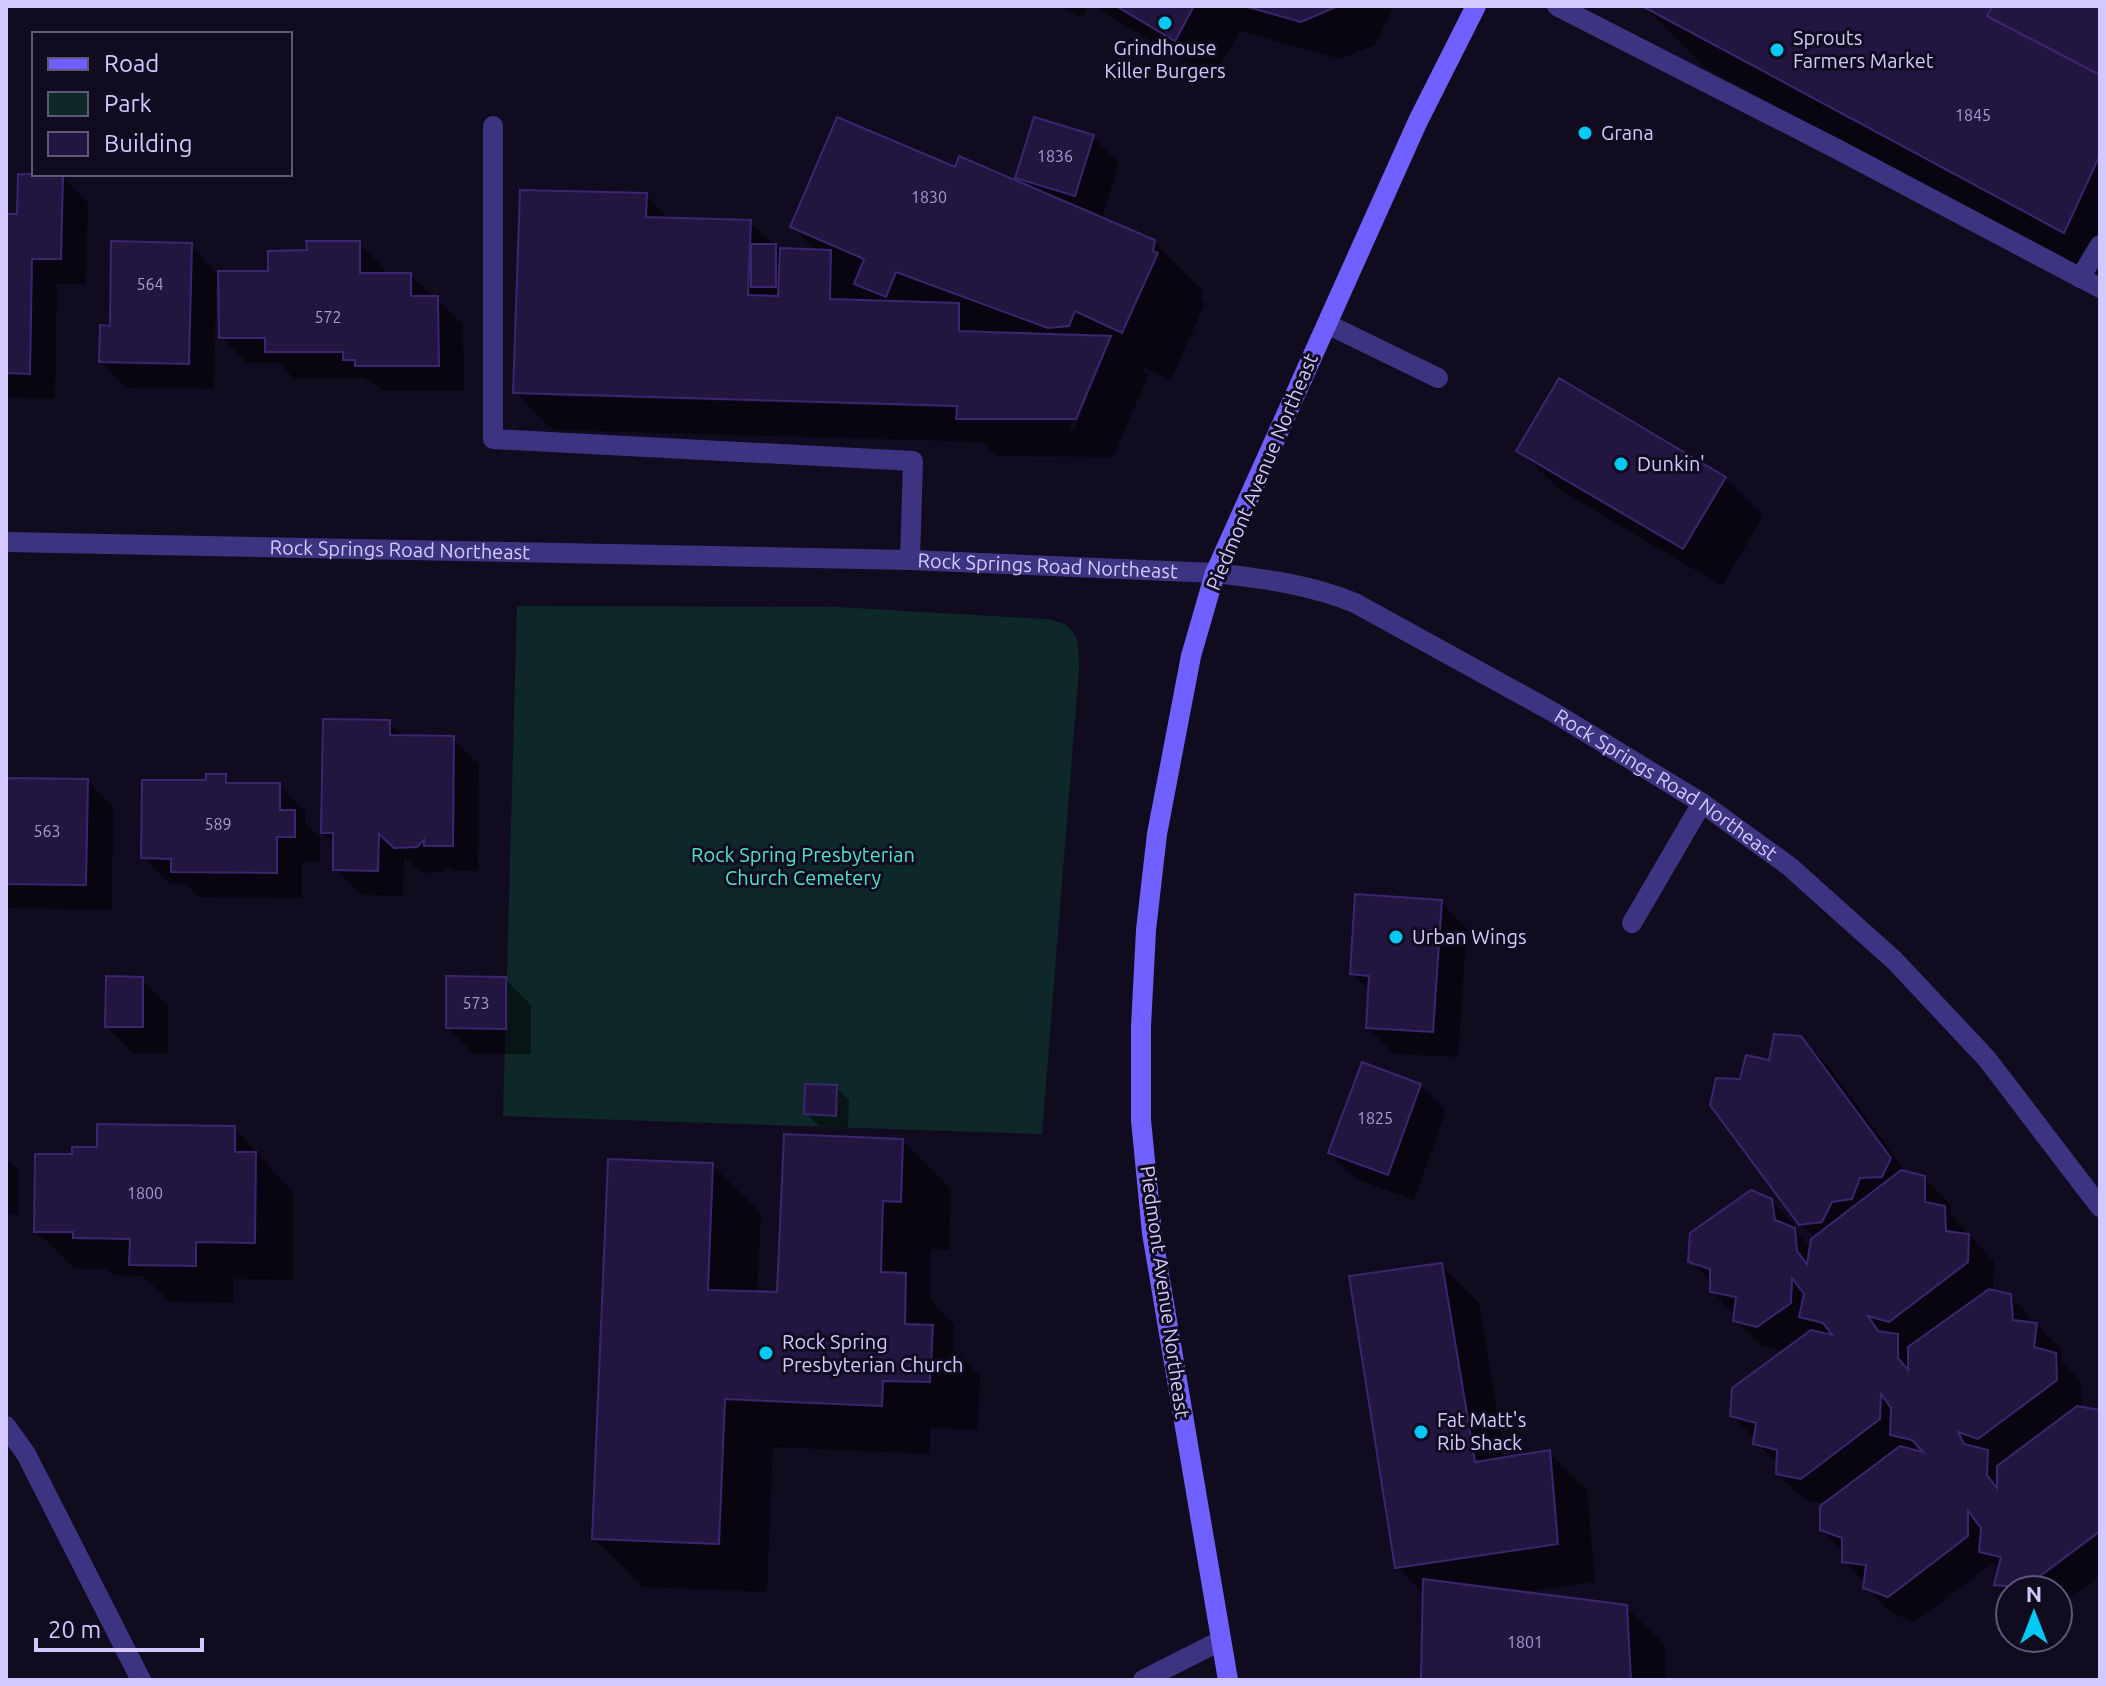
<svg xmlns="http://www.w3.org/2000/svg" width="2106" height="1686" viewBox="0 0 2106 1686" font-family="Ubuntu,sans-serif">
<rect width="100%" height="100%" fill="#100b1f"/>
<path fill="#0e2829" d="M517,606l320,1 208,12c33,4 34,20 34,50l-37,465 -539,-18z"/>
<g fill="#0007" fill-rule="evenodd">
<polygon points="1059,6 1088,6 1082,18"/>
<polygon points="1098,6 1394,6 1375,45 1340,59 1240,31 1214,77 1107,15"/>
<polygon points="1643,6 2100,6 2100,280 1705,68"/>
<path d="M1093,137l26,26 -17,56 52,23 49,49 -2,8 4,4 -34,77 -33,-15 10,10 -34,82 -118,-1 -14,-14 -429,-12 -38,-38 131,-197 25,25 79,2 30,28 37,2 -25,-25 164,-57 73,18 -11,-11zM1093,374h4l-23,56 -4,-2zM552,392l415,12v4l-415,-12z"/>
<polygon points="62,177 88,203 86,284 57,284 55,399 9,398 6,395 6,216 19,216"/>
<polygon points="359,243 385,269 385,275 410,275 463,324 464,391 383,391 364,378 293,378 279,363 247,363 221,337 220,289 216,289 214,389 127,388 101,362 111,328 191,245 217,273 270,273 309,252"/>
<polygon points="1519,450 1725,478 1763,516 1722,586 1557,488"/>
<polygon points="389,722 404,737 453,738 479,764 478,871 452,871 448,867 443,872 422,873 404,857 403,896 361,895 335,869 335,844 323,833"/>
<polygon points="225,776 235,785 279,785 305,811 305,823 320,838 320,862 302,862 302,898 199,897 186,884 169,883 143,857 208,782"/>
<polygon points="6,780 87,781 113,807 112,910 6,908"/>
<polygon points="1441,902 1467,928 1458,1057 1394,1054 1368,1028 1370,991 1352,973"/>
<polygon points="142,979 168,1005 168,1053 133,1053 107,1027"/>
<polygon points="505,979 531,1005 531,1054 474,1054 448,1028"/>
<polygon points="1800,1038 1827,1064 1907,1174 1924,1178 1950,1204 1950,1214 1994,1262 1993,1288 1989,1291 2010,1296 2062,1351 2061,1361 2081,1381 2082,1406 2079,1409 2100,1412 2100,1529 2026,1583 2026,1588 2100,1534 2100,1576 2058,1607 2058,1590 2010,1590 2010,1598 1997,1584 2000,1570 1993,1563 1915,1622 1891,1613 1844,1561 1844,1552 1822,1530 1826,1504 1805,1500 1778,1474 1779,1466 1732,1415 1784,1352 1761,1346 1735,1320 1735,1315 1712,1291 1712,1283 1690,1261 1771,1201 1797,1228 1798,1234 1812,1248 1815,1238 1801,1224 1742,1081"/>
<polygon points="1420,1085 1446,1111 1414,1200 1356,1179 1330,1153"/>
<polygon points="836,1087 849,1100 848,1128 819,1126 806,1113"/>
<polygon points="234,1128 293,1192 293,1280 233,1279 233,1303 170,1302 143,1276 113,1275 106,1269 74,1269 36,1231 74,1156"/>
<polygon points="903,1141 951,1189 949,1250 931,1249 930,1299 954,1324 953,1349 980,1376 978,1430 930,1428 930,1454 773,1447 767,1592 642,1587 594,1538 712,1165 761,1213 757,1294 779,1294"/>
<polygon points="6,1158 19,1171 18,1215 6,1214"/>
<polygon points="1441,1265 1479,1303 1505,1459 1549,1452 1587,1490 1595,1582 1522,1592 1626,1607 1665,1645 1666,1680 1423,1680 1425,1595 1397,1567"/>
</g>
<g fill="#221641" stroke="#3a266f" stroke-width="2">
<polygon points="1116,6 1194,6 1175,41"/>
<polygon points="1244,6 1338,6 1301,22"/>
<polygon points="1642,6 1993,6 1987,16 2100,75 2100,155 2064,233"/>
<polygon points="1993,6 2100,6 2100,75 1987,16"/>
<polygon points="837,117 955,167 959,156 1155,240 1153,251 1158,253 1122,333 1075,311 1069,326 1048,328 896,272 886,297 854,284 864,259 790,227"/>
<polygon points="1034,117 1094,135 1075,196 1015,178"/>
<polygon points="18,174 63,175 61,259 32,259 30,374 6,373 6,214 17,214"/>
<polygon points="520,190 647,193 646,217 751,220 748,295 778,296 780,248 831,250 830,299 959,303 959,331 1111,336 1076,419 956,419 957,406 513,393"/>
<polygon points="111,241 192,243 189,364 99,362 100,325 110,326"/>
<polygon points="306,241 360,241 360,273 411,273 411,296 438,296 439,366 355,366 355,360 343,360 343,352 265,352 265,338 219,338 218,271 268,271 268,251 307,250"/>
<rect x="751" y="244" width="25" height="43"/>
<polygon points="1559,378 1726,477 1683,549 1516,451"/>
<polygon points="323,719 390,720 390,735 454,736 453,846 424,846 424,840 417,847 394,848 379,834 378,871 333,870 333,833 321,833"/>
<polygon points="206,774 226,774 226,783 280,783 280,810 295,810 295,837 277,837 277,873 171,872 171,859 141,858 142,780 206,780"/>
<polygon points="6,778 88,779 86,885 6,884"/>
<polygon points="1355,894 1442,900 1433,1032 1366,1028 1369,976 1350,974"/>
<polygon points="106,976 143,977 143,1027 105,1027"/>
<polygon points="446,976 506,977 506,1029 446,1028"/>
<polygon points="1774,1034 1801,1036 1891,1158 1882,1177 1860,1178 1852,1199 1832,1202 1822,1222 1799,1225 1710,1105 1716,1078 1740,1079 1746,1055 1769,1060"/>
<polygon points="1362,1062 1421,1084 1388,1175 1328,1153"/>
<polygon points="805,1084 837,1085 836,1116 804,1114"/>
<polygon points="97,1124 235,1126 235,1152 256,1152 255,1243 196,1242 196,1266 129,1265 130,1239 73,1238 73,1232 34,1232 35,1154 72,1154 72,1147 97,1147"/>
<polygon points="784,1134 903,1139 901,1202 883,1201 881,1272 906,1273 905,1324 933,1325 930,1382 883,1381 882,1406 725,1399 719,1544 592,1539 608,1159 713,1163 708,1290 777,1292"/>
<polygon points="1901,1170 1925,1176 1925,1202 1945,1206 1946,1231 1969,1234 1968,1262 1889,1322 1868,1316 1878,1331 1898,1334 1898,1358 1908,1370 1908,1347 1989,1289 2011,1294 2013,1320 2037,1323 2034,1347 2056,1353 2057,1380 1978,1439 1958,1432 1964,1444 1988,1450 1987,1475 1997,1488 1997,1466 2077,1406 2100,1410 2100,1531 2024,1588 1994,1585 2001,1557 1979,1552 1981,1528 1968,1511 1968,1536 1888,1597 1863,1588 1866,1565 1842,1562 1842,1538 1820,1530 1820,1506 1900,1446 1923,1452 1912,1440 1890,1435 1891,1408 1881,1394 1880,1419 1801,1479 1776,1474 1777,1450 1753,1444 1756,1423 1730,1416 1732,1388 1811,1330 1832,1335 1823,1323 1799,1317 1804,1294 1792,1278 1791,1303 1757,1327 1733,1321 1736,1297 1710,1292 1710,1269 1688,1262 1690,1233 1751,1190 1772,1199 1775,1220 1795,1228 1797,1251 1807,1264 1811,1239"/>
<polygon points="1442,1263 1475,1462 1550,1450 1558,1544 1395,1568 1349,1276"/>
<polygon points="1423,1579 1627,1605 1631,1680 1421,1680"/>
</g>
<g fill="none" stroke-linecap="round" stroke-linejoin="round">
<g stroke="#3c3381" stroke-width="20">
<polyline points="1557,6 1835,148 2100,288"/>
<polyline points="493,126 493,439 913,461 910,560"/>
<polyline points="2080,278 2100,245"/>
<polyline points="1327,324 1438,378"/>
<polyline points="1632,923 1702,803"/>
<polyline points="6,1426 26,1454 141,1680"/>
</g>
<g stroke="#3c3381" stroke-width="20">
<path id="s1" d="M6,542l904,18 305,13"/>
<polyline points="1143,1680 1220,1641"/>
</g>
<path stroke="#3c3381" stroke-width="20" id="s2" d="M1215,573c49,6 94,11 140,30l198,109 149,91 87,63 106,95 92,98 113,148"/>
<polyline stroke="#7060ff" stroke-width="20" points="1228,1680 1152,1233 1141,1120 1141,1027 1146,930 1157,834 1191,656 1215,573 1418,121 1476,6"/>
</g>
<g fill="#00c9f4" stroke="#100b1f" stroke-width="3">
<circle cx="1165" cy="23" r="8"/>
<circle cx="1777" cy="50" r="8"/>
<circle cx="1585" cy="133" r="8"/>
<circle cx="1621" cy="464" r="8"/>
<circle cx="1396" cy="937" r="8"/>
<circle cx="766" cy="1353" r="8"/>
<circle cx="1421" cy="1432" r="8"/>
</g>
<g text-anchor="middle" stroke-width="6" stroke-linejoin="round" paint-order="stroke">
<g font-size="16" fill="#a79cd0">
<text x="1973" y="121">1845</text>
<text x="1055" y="162">1836</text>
<text x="929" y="203">1830</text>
<text x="150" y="290">564</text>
<text x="328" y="323">572</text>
<text x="218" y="830">589</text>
<text x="47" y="837">563</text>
<text x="476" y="1009">573</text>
<text x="1375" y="1124">1825</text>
<text x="145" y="1199">1800</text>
<text x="1525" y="1648">1801</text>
</g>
<g font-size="20" fill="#d3c9ff" stroke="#100b1f" text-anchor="start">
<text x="1793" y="45">Sprouts<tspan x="1793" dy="23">Farmers Market</tspan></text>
<text x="1165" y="55" text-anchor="middle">Grindhouse<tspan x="1165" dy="23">Killer Burgers</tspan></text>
<text x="1601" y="140">Grana</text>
<text x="1637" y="471">Dunkin'</text>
<text x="1412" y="944">Urban Wings</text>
<text x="782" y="1349">Rock Spring<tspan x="782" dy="23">Presbyterian Church</tspan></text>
<text x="1437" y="1427">Fat Matt's<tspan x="1437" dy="23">Rib Shack</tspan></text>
</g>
<g font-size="20" fill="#d3c9ff" stroke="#100b1f">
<text transform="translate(1262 472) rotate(-67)" y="7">Piedmont Avenue Northeast</text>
<text dy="7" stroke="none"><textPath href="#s1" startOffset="394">Rock Springs Road Northeast</textPath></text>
<text dy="7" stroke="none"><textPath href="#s1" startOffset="1042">Rock Springs Road Northeast</textPath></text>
<text dy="7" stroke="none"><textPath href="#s2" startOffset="504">Rock Springs Road Northeast</textPath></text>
<text transform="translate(1165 1292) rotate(82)" y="7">Piedmont Avenue Northeast</text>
</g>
<g font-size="20" fill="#4ee6cc" stroke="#100b1f">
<text x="803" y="862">Rock Spring Presbyterian<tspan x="803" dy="23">Church Cemetery</tspan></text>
</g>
</g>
<rect width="2106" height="1686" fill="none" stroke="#d3c9ff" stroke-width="16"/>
<rect x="32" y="32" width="260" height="144" fill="#100b1f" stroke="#5e5779" stroke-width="2"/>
<rect x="48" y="58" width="40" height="12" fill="#7060ff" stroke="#5e5779" stroke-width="2"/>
<text x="104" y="72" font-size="24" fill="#d3c9ff">Road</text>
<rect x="48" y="92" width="40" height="24" fill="#0e2829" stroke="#5e5779" stroke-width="2"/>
<text x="104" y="112" font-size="24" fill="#d3c9ff">Park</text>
<rect x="48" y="132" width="40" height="24" fill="#221641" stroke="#5e5779" stroke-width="2"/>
<text x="104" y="152" font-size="24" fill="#d3c9ff">Building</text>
<g transform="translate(2034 1614)"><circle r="38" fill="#100b1f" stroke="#5e5779" stroke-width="2"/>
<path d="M0-6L14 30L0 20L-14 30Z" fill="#00c9f4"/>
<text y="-12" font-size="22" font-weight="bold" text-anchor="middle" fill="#d3c9ff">N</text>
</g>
<path d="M36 1638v12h166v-12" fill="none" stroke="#d3c9ff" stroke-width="4"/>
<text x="48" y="1638" font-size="24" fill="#d3c9ff" stroke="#100b1f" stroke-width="6" paint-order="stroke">20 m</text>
</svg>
